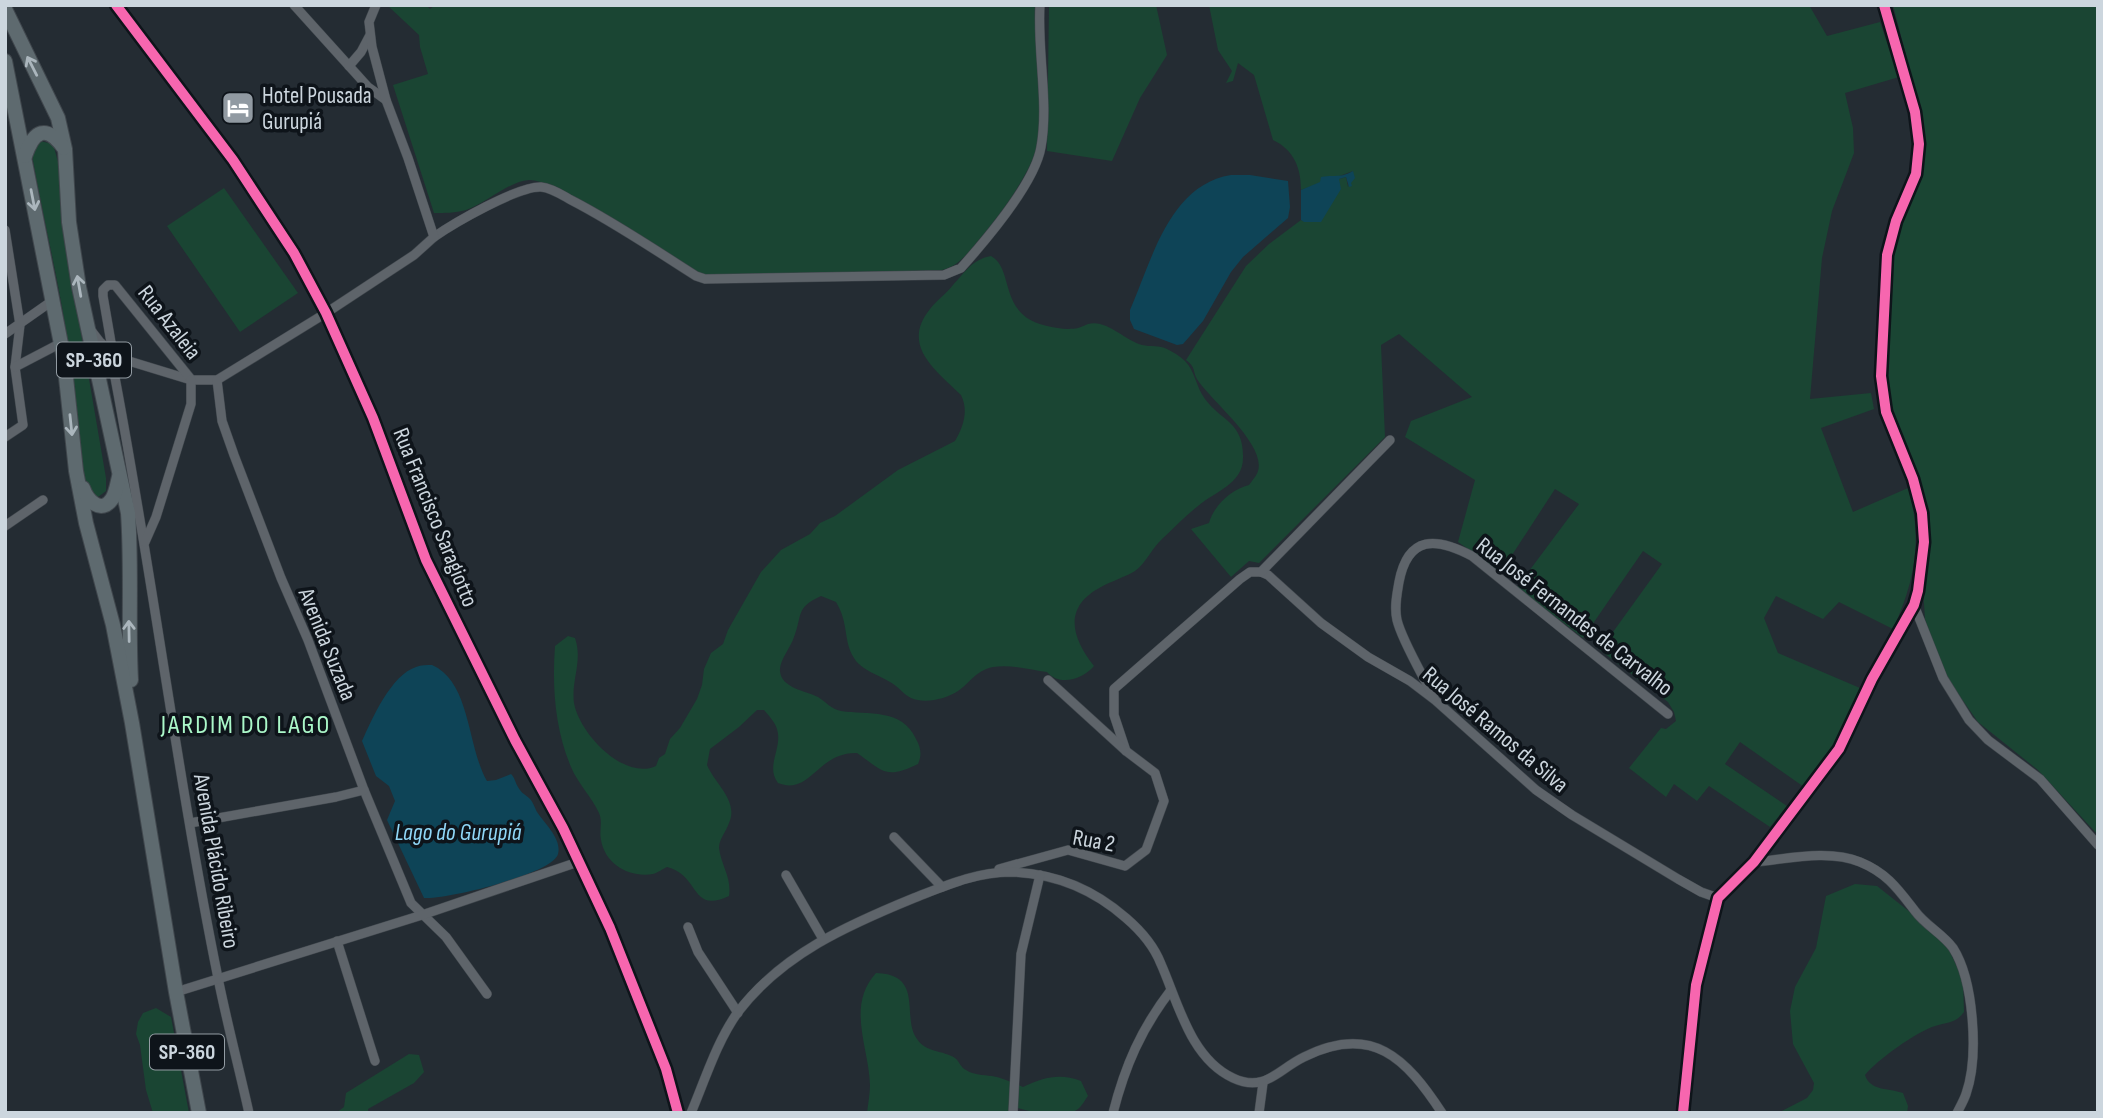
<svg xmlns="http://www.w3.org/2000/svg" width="2103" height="1118" viewBox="0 0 2103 1118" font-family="'Sofia Sans Condensed',sans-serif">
<rect width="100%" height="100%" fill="#242c33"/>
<g fill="#1a4533">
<path d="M387,5h39l4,4 5,-4h600c-2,45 11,96 2,140 -4,25 -38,71 -55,91 -12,14 -22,30 -40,34l-234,7 -9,-4c-28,-17 -144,-95 -170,-93 -22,2 -42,23 -63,30 -11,3 -21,3 -32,3l-41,-128 35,-11 -8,-27 -1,-12z"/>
<polygon points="1049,5 1156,5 1167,55 1140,98 1112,161 1047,151"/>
<path d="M1209,5h600l18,31 53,-14 19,55 -54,16 8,35 1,25 -22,58 -10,47 -12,141 61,-6 3,16 -53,19 32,84 55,-24c15,51 7,93 -15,141l-54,-27 -16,17 -47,-23 -12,22 14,35 82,35c-16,37 -28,68 -56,99l-64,-45 -15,22 62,42 -17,21 -61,-41 -12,15 -23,-17 -8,13 -37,-29 32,-40 5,1 10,-8 -2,-9 -6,-10 -68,-52 62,-86 -19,-13 -60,87 -66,-51 62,-83 -24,-15 -54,83 -43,-30 17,-62 -70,-43 6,-16 61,-24 -73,-63 -18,11 4,92 -126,126 -10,-2 -18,16 -40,-48 18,-6c5,-18 23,-34 40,-38 3,-4 8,-10 9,-14 8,-26 -45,-69 -59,-89 -7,-9 -2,-14 -13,-22l60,-94 23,-22 32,-24 4,2 34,-43 7,-2 2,10 5,-16 -52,19c0,-22 -7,-40 -28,-50l-19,-65 -16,-12 -5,18 -7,2 6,-12 -14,-21z"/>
<polygon points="1893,5 2098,5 2098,835 2038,770 1978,722 1950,682 1935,651 1925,619 1923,588 1929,561 1930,513 1890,401 1885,379 1891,263 1896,238 1921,175 1925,145 1923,122"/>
<path d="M40,141l13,3 7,25 5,70 41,239v13l-8,6c-5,-1 -9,-4 -11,-10 -9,-18 -12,-68 -13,-90 -6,-82 -28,-162 -42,-242z"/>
<polygon points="224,188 298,293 240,332 167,226"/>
<path d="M991,256c20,11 11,44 36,62 12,8 37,13 51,10 4,-1 7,-3 10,-4 19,-5 36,16 54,21 9,2 17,0 25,4 6,3 13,7 18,12 10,10 11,26 20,38 16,22 39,23 38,59 0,26 -29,34 -45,48 -13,10 -24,22 -36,33 -10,9 -16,24 -27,32 -10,6 -23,10 -34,16 -38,20 -30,50 -7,79 -11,13 -34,21 -47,6 -16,-2 -36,-8 -54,-5 -18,4 -23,16 -35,24 -12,8 -33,13 -47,7 -8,-4 -13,-12 -21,-16 -11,-7 -29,-12 -36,-24 -11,-17 -5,-35 -18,-56l-15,-6c-26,12 -18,18 -27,41 -3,10 -15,24 -14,34 1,17 26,20 38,26 8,5 13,12 23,14 27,4 61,-3 75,28 5,9 6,16 2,25 -33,16 -35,7 -61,-11 -40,-1 -46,43 -79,30 -13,-17 5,-35 -1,-54 -2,-7 -8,-13 -13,-19h-7l-18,17 -29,22 -3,16c8,19 32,36 22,58 -3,9 -10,16 -10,25 2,17 13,30 10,48 -39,18 -28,-20 -62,-29 -4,2 -10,6 -14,7 -24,4 -48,-10 -52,-34 -2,-10 2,-18 -2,-27 -7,-16 -21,-29 -28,-46 -16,-38 -19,-79 -16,-121l13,-10 7,2c8,23 -4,42 -1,65 5,30 50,78 82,63l3,-8 6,-4 5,-15 10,-11 17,-29 5,-14 2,-16 7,-16 12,-9 5,-14 33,-58 20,-22 29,-16 10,-11 15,-7 63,-46 57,-29c8,-14 14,-30 6,-46 -24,-24 -61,-49 -31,-86 7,-9 16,-15 23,-24 12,-13 20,-26 38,-29z"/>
<path d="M1855,884l22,2 67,53 19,41 1,32c-9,12 -17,10 -29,14 -19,6 -58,34 -70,49 5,16 23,13 38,18l5,13 -1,7h-129l29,-15 6,-8 1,-7 -21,-39 -3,-33 5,-24 21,-39 10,-52z"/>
<path d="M876,973c49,1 25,45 41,66 9,14 26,11 38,19 4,3 6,10 11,12 8,5 17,5 26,6 11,2 21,7 31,11 21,-10 37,-14 58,-6l7,15c-3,4 -6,10 -10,13 -11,9 -48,3 -60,-1l-11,5h-140c1,-9 3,-19 3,-28 -1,-38 -24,-79 6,-112z"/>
<polygon points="156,1008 171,1017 189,1113 153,1113 146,1090 140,1045 136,1034 138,1022 143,1013"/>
<polygon points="409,1054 419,1055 424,1072 414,1083 368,1109 368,1113 336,1113 344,1107 346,1093"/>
</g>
<g fill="#0e4457">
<path d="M1353,171l2,7 -4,5 1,3 -3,1 -3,-10 -7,2 2,10 -20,33h-17l-3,-2v-30l19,-8 1,-5c13,-3 18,2 32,-6z"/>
<path d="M1231,175h19l38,6 2,26 -2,11 -45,39 -12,15 -28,49 -20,23 -6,1 -43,-16 -4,-9v-10c22,-50 39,-125 101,-135z"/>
<path d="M432,665c39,17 35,82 55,116l9,-1 15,-6c4,4 4,8 7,13 3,6 8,8 12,12 3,3 5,9 7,13 8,12 25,27 21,42 -5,20 -113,46 -134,44l-37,-78 8,-19 -6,-15 -13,-10 -14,-35c10,-22 29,-66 54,-74 5,-2 11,-2 16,-2z"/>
</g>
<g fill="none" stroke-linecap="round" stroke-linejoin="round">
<defs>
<g id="minor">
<polyline points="116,5 233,160 294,253 326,313 373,418 426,560 515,740 563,828 610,928 666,1069 678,1113"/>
<polyline points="294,5 368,87 386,100"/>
<polyline points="349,66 361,52 370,35"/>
<polyline points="5,230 20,325 15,367 23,425 5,437"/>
<path d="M434,237c20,-14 84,-51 107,-50 11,1 21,8 30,13 43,22 84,50 125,76l9,3 239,-4 17,-7c25,-28 74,-85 80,-121 8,-44 -4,-97 -1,-142"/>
<polyline points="90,329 100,342 119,358 191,380 217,380 326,313 414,255 434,237 408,158 386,100 372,47 369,22 376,5"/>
<polyline points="5,334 52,301"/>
<polyline points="113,354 103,296 103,290 108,285 115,285 190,378"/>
<polyline points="15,367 61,343"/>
<path d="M113,367c39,203 64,409 105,611 9,45 21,90 31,135"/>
<polyline points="217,380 222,421 234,455 281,578 308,640 364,790 411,903 446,937 487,994"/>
<polyline points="5,526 43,500"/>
<polyline points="145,542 156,517 191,404 191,380"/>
<polyline points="1261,572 1268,575 1321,623 1368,657 1410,681 1435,700 1536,790 1572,815 1678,879 1701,892 1718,898"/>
<polyline points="1914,605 1943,678 1969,720 1988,740 2040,779 2098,845"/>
<path d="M1434,698c-10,-21 -32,-57 -37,-78 -3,-13 0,-26 2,-38 9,-47 37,-45 73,-26l196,158"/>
<polyline points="1126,751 1114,715 1114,689 1240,579 1250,572 1261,572 1390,440"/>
<polyline points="190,823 336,797 364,790"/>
<polyline points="894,837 942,887"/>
<path d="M1754,862c33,-3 75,-13 106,0 27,11 38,27 55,49 10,14 28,23 38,37 21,33 26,109 13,146 -2,6 -6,13 -9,19"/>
<polyline points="999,869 1068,850 1125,866 1146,850 1164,801 1155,773 1126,751 1048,680"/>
<polyline points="786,875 823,939"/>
<polyline points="688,927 698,952 738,1013"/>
<polyline points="337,941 375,1061"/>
<polyline points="176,992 422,915 578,862"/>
<path d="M691,1113c14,-33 26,-72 47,-101 44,-58 110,-87 176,-114 31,-12 62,-26 96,-26 44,1 83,17 116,46 14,12 28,28 35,46 17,38 29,94 72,114 32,15 44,-8 71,-21 68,-34 102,1 138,56"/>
<polyline points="1013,1113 1021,954 1040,875"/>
<path d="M1113,1113c12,-47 28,-84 58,-123"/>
<polyline points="1259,1113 1263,1083"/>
<polyline points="1683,1113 1696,985 1718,898 1754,862 1839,749 1872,679 1914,605 1918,591 1924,542 1922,513 1913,479 1886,412 1881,376 1887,255 1896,221 1916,174 1919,144 1915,112 1884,5"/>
</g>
<g id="primary">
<path d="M5,9l53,109 7,31 4,73 10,65 49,226c4,56 0,111 3,167"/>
<polyline points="5,61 64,359 76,471 86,523 113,625 132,723 176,992 199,1113"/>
<path d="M25,156c9,-26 21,-32 39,-8"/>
<path d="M83,488c4,12 18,27 29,11 4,-6 5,-15 7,-22"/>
</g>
</defs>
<use href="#minor" stroke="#40474d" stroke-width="10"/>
<use href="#primary" stroke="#40474d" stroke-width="16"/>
<use href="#minor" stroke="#5e646a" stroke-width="9"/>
<use href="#primary" stroke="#5e6a6f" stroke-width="14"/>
<defs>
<g id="cycleway">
<polyline points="116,5 233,160 294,253 326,313 373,418 426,560 515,740 563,828 610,928 666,1069 678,1113"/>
<polyline points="1683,1113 1696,985 1718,898 1754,862 1839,749 1872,679 1914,605 1918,591 1924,542 1922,513 1913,479 1886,412 1881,376 1887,255 1896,221 1916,174 1919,144 1915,112 1884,5"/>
</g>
</defs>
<use href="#cycleway" stroke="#0e141a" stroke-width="15"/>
<use href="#cycleway" stroke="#f766af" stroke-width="10"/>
</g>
<defs><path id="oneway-shaft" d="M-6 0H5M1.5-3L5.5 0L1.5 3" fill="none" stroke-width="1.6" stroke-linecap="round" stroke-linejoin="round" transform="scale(1.75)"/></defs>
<g stroke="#abb6bd">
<use href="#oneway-shaft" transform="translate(32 66) rotate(-117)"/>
<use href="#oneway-shaft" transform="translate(33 200) rotate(79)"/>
<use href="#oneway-shaft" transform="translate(79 286) rotate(-100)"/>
<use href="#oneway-shaft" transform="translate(71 425) rotate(84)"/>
<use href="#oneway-shaft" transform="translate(129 631) rotate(-91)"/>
</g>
<defs>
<symbol id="hotel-square" viewBox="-11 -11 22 22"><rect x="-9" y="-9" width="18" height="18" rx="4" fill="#919aa2" stroke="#0e141a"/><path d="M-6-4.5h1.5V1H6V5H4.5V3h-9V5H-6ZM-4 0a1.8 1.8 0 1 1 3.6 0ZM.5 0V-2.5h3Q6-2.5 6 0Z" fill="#fff"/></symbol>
</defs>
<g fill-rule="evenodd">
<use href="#hotel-square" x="219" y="89" width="38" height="38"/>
</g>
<g text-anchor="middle" stroke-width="7" stroke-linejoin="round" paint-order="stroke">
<g fill="#0e141a" stroke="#939ca3" stroke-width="2">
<rect x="57" y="342.5" width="74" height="35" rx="5"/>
<rect x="150" y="1034.5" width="74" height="35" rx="5"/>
</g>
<g font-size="21" font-weight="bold" fill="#ccd6de">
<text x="94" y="367">SP-360</text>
<text x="187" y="1059">SP-360</text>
</g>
<g font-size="23" fill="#ccd6de" stroke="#0e141a" text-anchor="start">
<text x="262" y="103">Hotel Pousada<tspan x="262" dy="26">Gurupiá</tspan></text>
</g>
<g font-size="23" fill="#ccd6de" stroke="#0e141a">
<text transform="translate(170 322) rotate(52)" y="8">Rua Azaleia</text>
<text transform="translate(436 517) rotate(68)" y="8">Rua Francisco Saragiotto</text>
<text transform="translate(1575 616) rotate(38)" y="8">Rua José Fernandes de Carvalho</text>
<text transform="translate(328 644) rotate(68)" y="8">Avenida Suzada</text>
<text transform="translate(1496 729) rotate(40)" y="8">Rua José Ramos da Silva</text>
<text transform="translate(1094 840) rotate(10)" y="8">Rua 2</text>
<text transform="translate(217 861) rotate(80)" y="8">Avenida Plácido Ribeiro</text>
</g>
<g font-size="24" font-style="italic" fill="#90d7f7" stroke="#0e141a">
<text x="458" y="840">Lago do Gurupiá</text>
</g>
<g font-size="26" letter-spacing="2" fill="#abf8c9" stroke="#0e141a">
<text x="246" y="733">JARDIM DO LAGO</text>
</g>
</g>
<rect width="2103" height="1118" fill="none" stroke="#ccd6de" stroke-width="14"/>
</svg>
